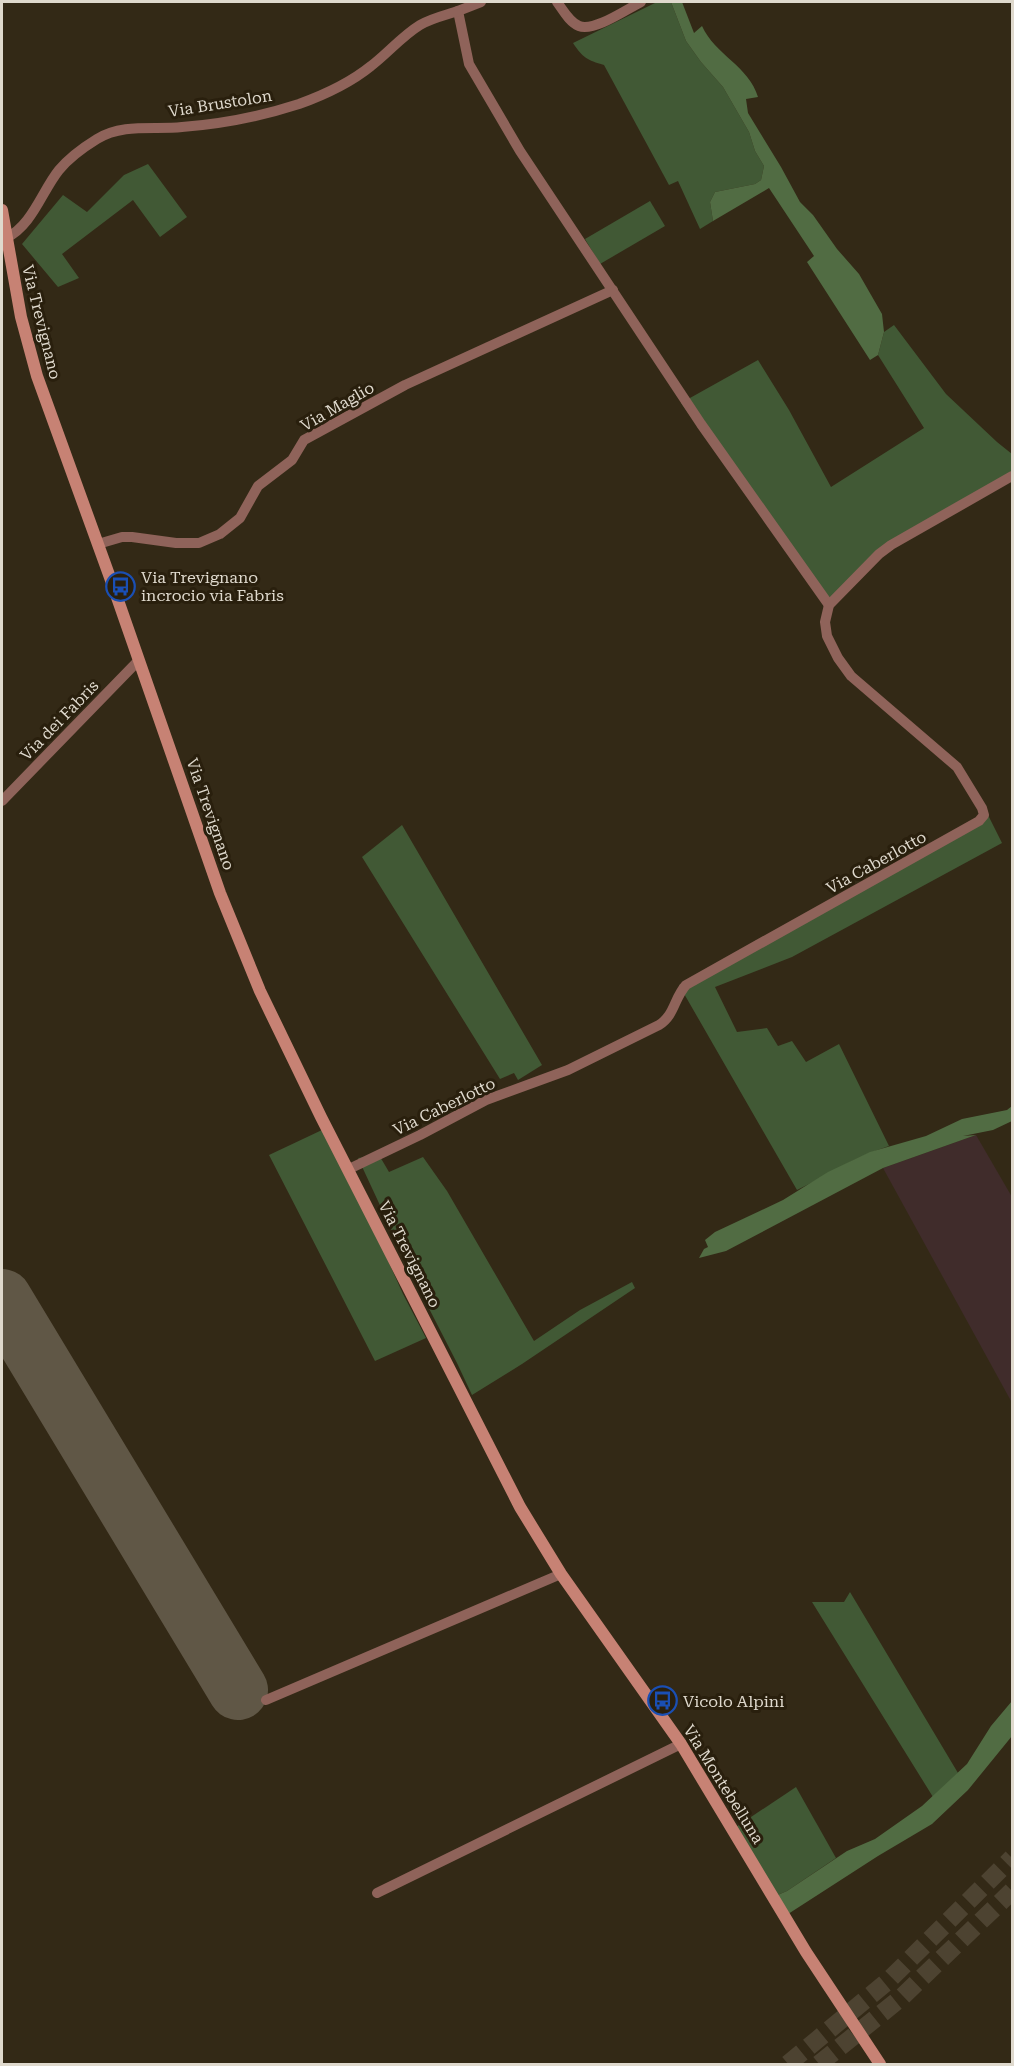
<svg xmlns="http://www.w3.org/2000/svg" width="1014" height="2066" viewBox="0 0 1014 2066" font-family="'Roboto Serif',serif">
<rect width="100%" height="100%" fill="#332916"/>
<polygon fill="#402c2b" points="976,1135 1012,1197 1012,1400 1011,1401 883,1168"/>
<g fill="#415935">
<path d="M657,2h14l15,39 15,21 22,25 26,45 6,19 9,15 -3,14 -6,4 -40,8 -5,10 3,19 -13,8 -22,-48 -9,4 -65,-120c-17,-5 -21,-7 -31,-22z"/>
<polygon points="148,164 187,217 160,237 133,200 62,254 79,278 58,287 22,244 63,195 87,212 124,175"/>
<polygon points="650,201 665,226 600,264 585,239"/>
<polygon points="894,325 946,394 997,442 1012,454 1012,471 978,494 892,543 826,606 681,403 758,360 789,410 831,487 924,428 878,355 884,332"/>
<path d="M988,815l14,28 -210,114 -77,30 22,45 30,-4 11,18 14,-5 14,21 33,-18 50,102c-33,10 -61,29 -92,44l-118,-205z"/>
<polygon points="402,825 542,1065 518,1080 514,1073 500,1079 362,857"/>
<polygon points="322,1130 348,1172 403,1294 426,1338 375,1361 269,1155"/>
<polygon points="379,1155 389,1172 423,1157 447,1191 534,1341 580,1310 632,1282 635,1288 522,1364 472,1395 457,1363 418,1287 358,1158"/>
<polygon points="850,1592 958,1773 933,1797 812,1602 844,1602"/>
<polygon points="796,1787 836,1858 787,1891 773,1897 733,1829"/>
</g>
<g fill="#516c43">
<path d="M671,2h11l12,31 8,-7c13,29 47,40 56,71l-12,2 2,14 33,54 19,35 13,13 24,34 22,25 23,40 2,18 -6,23 -8,5 -63,-98 7,-6 -45,-68 -56,33 -3,-19 5,-10 40,-8 6,-4 3,-14 -9,-15 -6,-19 -26,-45 -22,-25 -15,-21z"/>
<polygon points="1012,1106 1012,1121 993,1130 963,1136 976,1135 883,1168 726,1251 699,1258 704,1249 708,1247 705,1240 715,1232 783,1200 828,1172 870,1152 926,1136 962,1119 1007,1110"/>
<polygon points="1012,1701 1012,1736 968,1790 932,1824 878,1856 785,1916 773,1897 787,1891 847,1851 875,1839 922,1806 967,1764 991,1726"/>
</g>
<g fill="none" stroke-linecap="round" stroke-linejoin="round">
<polyline stroke="#605746" stroke-width="60" points="2,1299 238,1690"/>
<g stroke="#4d4331" stroke-width="18" stroke-dasharray="18 9" stroke-linecap="butt">
<polyline points="788,2064 888,1981 1012,1858"/>
<polyline points="819,2064 902,1997 1012,1891"/>
</g>
<g stroke="#8f635a" stroke-width="10">
<polyline points="481,2 458,11 469,64 520,151 701,424 829,605"/>
<path d="M557,2c6,8 12,20 22,24 15,6 48,-17 62,-24"/>
<path d="M6,238c26,-12 36,-47 53,-68 10,-12 25,-23 38,-31 26,-16 57,-9 85,-12 39,-3 80,-11 117,-23 25,-9 51,-21 72,-38 17,-13 31,-30 49,-41 12,-7 26,-10 38,-14"/>
<polyline points="98,544 122,537 132,537 176,543 199,543 220,534 240,518 258,486 292,460 304,440 405,385 613,290"/>
<polyline points="2,801 139,660"/>
<path d="M349,1169l71,-34 66,-35 82,-30 91,-45c16,-10 15,-27 27,-40l293,-164 5,-6 -2,-7 -25,-41 -106,-91 -13,-18 -11,-22 -2,-14 4,-17 50,-51 12,-9 121,-69"/>
<polyline points="266,1700 561,1574"/>
<polyline points="377,1893 681,1744"/>
</g>
<polyline stroke="#c78274" stroke-width="12" points="2,210 21,317 37,376 112,583 220,893 260,991 321,1117 520,1507 561,1574 681,1744 806,1952 880,2064"/>
</g>
<defs>
<symbol id="bus-ring" viewBox="-11 -11 22 22"><circle r="9.5" fill="#291f0d" stroke="#1a4fb4" stroke-width="1.5"/><path d="M-5-6H5V4H4V6H2V4H-2V6H-4V4H-5ZM-3.5-4V0h7V-4ZM-3.5 1.2v1.5H-2V1.2ZM2 1.2v1.5H3.5V1.2Z" fill="#1a4fb4"/></symbol>
</defs>
<g fill-rule="evenodd">
<use href="#bus-ring" x="104" y="570" width="33" height="33"/>
<use href="#bus-ring" x="646" y="1684" width="33" height="33"/>
</g>
<g text-anchor="middle" stroke-width="6" stroke-linejoin="round" paint-order="stroke">
<g font-size="16" fill="#dfd9cd" stroke="#291f0d">
<text transform="translate(220 103) rotate(-9)" y="6">Via Brustolon</text>
<text transform="translate(42 322) rotate(76)" y="6">Via Trevignano</text>
<text transform="translate(337 406) rotate(-30)" y="6">Via Maglio</text>
<text transform="translate(59 720) rotate(-46)" y="6">Via dei Fabris</text>
<text transform="translate(211 814) rotate(71)" y="6">Via Trevignano</text>
<text transform="translate(876 862) rotate(-29)" y="6">Via Caberlotto</text>
<text transform="translate(444 1106) rotate(-26)" y="6">Via Caberlotto</text>
<text transform="translate(410 1254) rotate(63)" y="6">Via Trevignano</text>
<text transform="translate(724 1784) rotate(58)" y="6">Via Montebelluna</text>
</g>
<g font-size="16" fill="#dfd9cd" stroke="#291f0d" text-anchor="start">
<text x="141" y="583">Via Trevignano<tspan x="141" dy="18">incrocio via Fabris</tspan></text>
<text x="683" y="1707">Vicolo Alpini</text>
</g>
</g>
<rect width="1014" height="2066" fill="none" stroke="#dfd9cd" stroke-width="6"/>
</svg>
